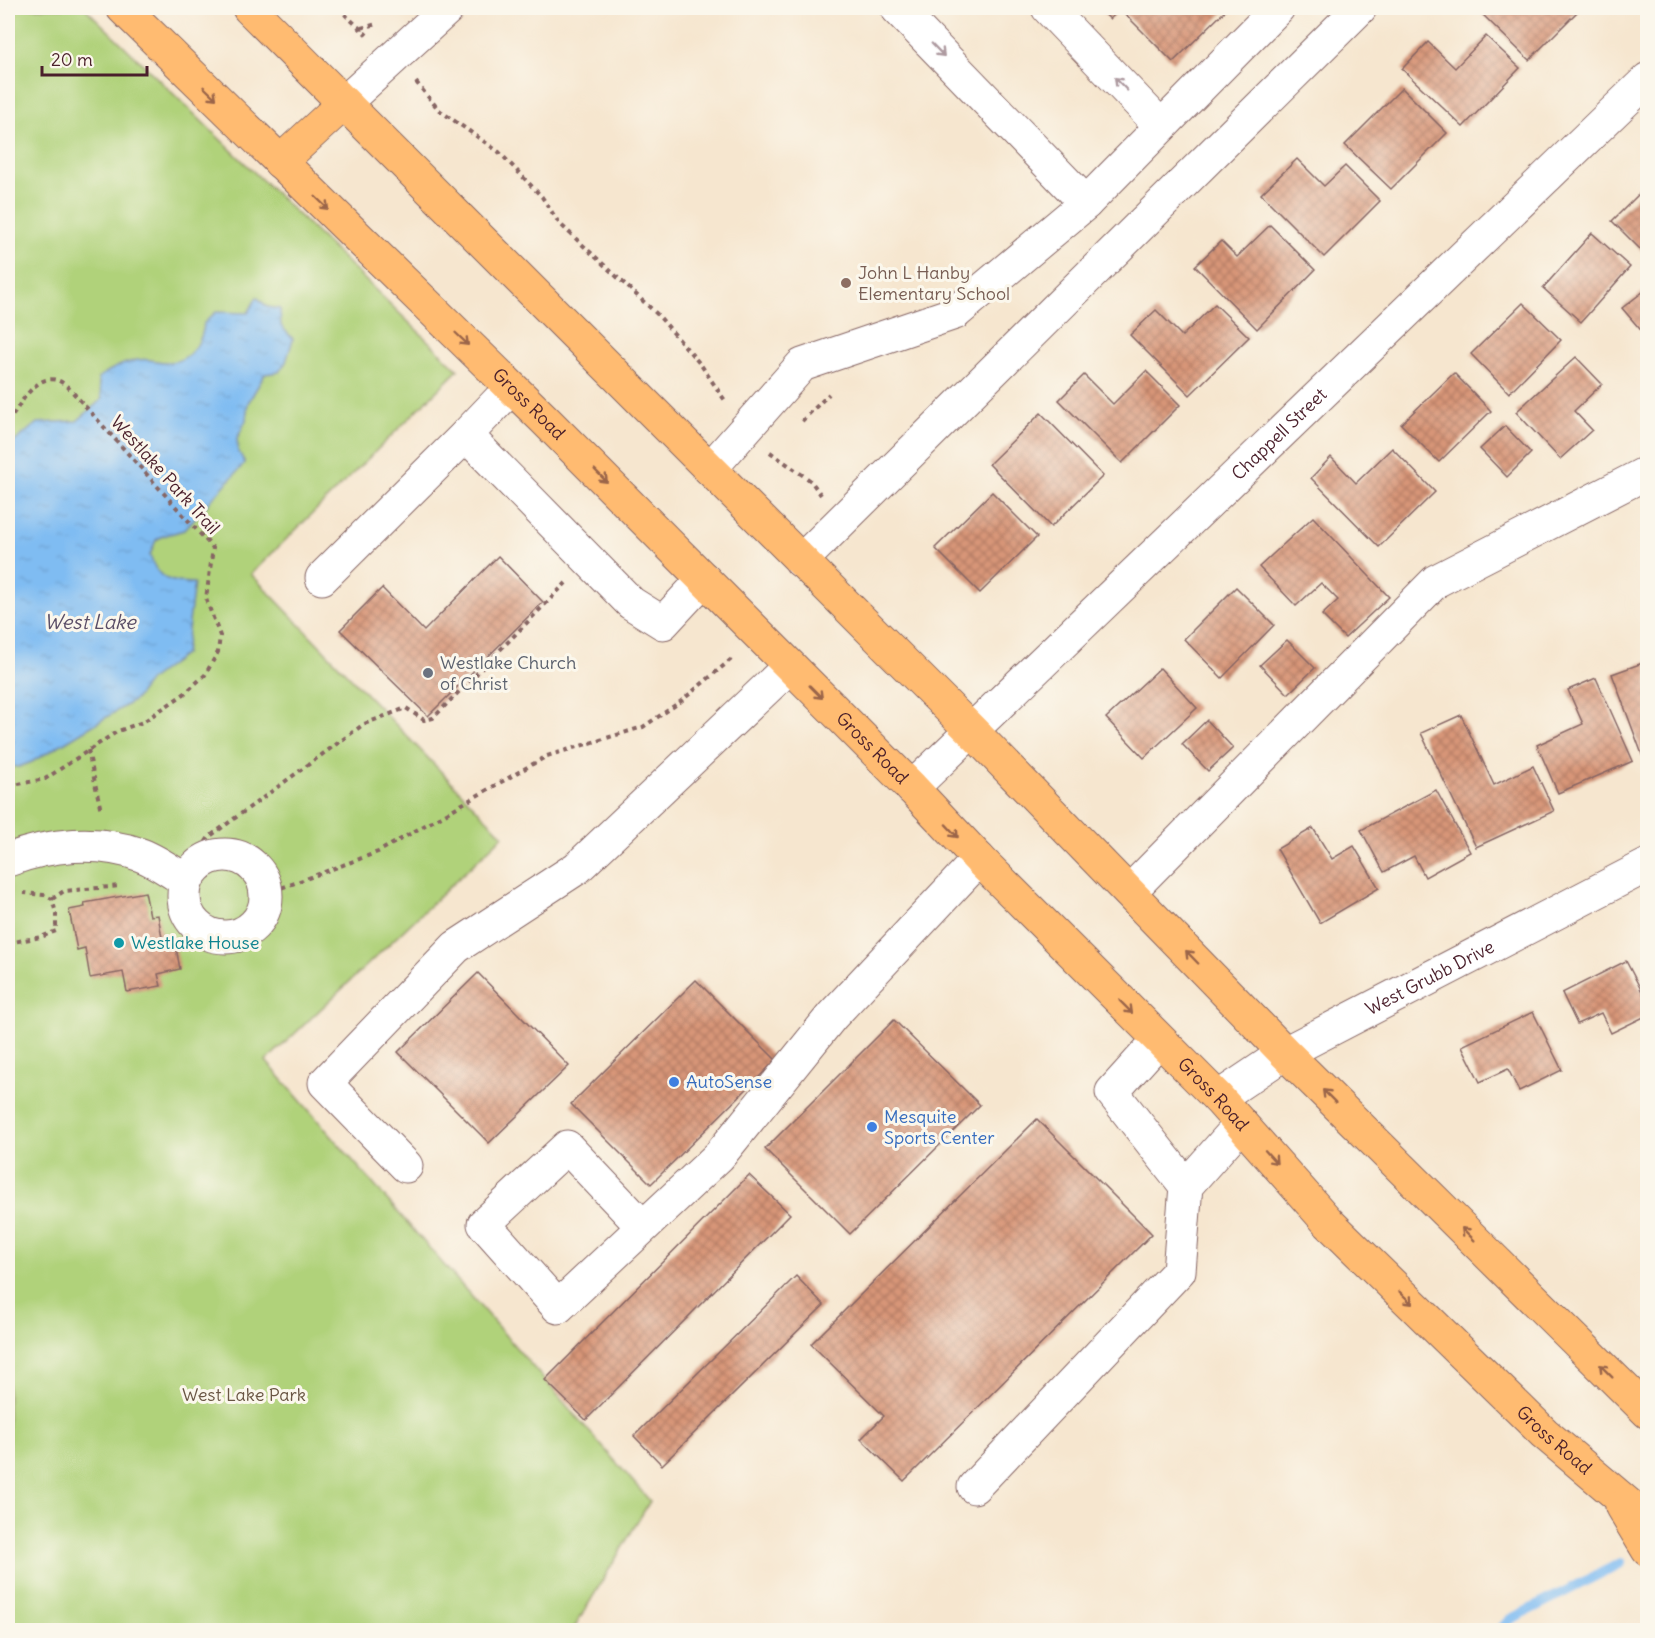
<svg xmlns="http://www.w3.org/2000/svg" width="1655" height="1638" viewBox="0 0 1655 1638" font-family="Delius,sans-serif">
<defs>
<pattern id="water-ripples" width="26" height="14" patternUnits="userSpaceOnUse" patternTransform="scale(1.5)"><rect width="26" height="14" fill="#7fbcf2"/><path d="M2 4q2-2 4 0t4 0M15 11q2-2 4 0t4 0" fill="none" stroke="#6fa1d0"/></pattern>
<pattern id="building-cross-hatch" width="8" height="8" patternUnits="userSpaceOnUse" patternTransform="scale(1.5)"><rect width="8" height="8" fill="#d89678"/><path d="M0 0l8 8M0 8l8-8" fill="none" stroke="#b17a63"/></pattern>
</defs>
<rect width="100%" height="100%" fill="#fbf7ec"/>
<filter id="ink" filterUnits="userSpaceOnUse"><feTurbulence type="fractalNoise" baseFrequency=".0167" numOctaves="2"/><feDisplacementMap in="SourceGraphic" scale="12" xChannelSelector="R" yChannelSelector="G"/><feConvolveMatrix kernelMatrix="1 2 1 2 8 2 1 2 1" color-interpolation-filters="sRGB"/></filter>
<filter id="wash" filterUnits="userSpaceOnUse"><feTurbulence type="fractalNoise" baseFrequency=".008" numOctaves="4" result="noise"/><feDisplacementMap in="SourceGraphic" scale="24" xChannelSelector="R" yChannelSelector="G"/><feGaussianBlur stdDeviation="1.35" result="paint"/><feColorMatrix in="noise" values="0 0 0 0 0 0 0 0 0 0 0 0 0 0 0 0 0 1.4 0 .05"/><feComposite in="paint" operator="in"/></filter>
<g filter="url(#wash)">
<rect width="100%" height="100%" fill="#f6e6cf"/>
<polygon fill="#b0d27a" stroke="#7d7852" stroke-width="1.5" points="8,8 85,8 458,370 251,574 503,836 266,1061 650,1501 573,1630 8,1630"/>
<path fill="url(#water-ripples)" stroke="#646e8e" stroke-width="1.5" d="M257,297l10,10 13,2 1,17 12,13 -7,23 -7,10 -14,2 -17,29 -2,17 -9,19 1,11 7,13 -61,67 -21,6 -7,4 -6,15c7,24 19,28 44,28l-9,71 -35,26 -15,20 -103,62 -13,5 -11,-1v-319l29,-24 40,-2 25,-22 -4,-21c12,-9 25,-15 39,-18 13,-2 21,3 33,2 20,-1 33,-21 34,-39l12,-11 32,1z"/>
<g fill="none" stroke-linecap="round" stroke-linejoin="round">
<polyline stroke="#7fbcf2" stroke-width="10" points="1500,1630 1509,1620 1621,1563"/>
</g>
<g id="blocks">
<g fill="url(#building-cross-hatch)">
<polygon points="1098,8 1228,8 1173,62 1120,9 1110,19"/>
<polygon points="1476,8 1581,8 1529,60"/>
<polygon points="1486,36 1520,68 1463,127 1402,69 1428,42 1455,68"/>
<polygon points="1402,88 1447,133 1391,189 1345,145"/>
<polygon points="1297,159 1324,186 1345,166 1380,201 1324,257 1261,194"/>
<polygon points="1639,194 1648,203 1648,257 1612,221"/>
<polygon points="1270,225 1315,270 1257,329 1195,266 1221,241 1237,257"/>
<polygon points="1592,233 1630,267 1581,322 1543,288"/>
<polygon points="1648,288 1648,334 1645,335 1622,308"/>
<polygon points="1523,303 1561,340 1509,393 1471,354"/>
<polygon points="1215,304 1249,337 1190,395 1130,335 1156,310 1182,336"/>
<polygon points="1576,357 1602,384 1574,411 1592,430 1560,459 1516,412"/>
<polygon points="1146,371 1180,405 1122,463 1059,400 1084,375 1113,404"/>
<polygon points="1454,373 1491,411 1439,462 1401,424"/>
<polygon points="1041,413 1103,476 1051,527 989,464"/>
<polygon points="1505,426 1531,453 1507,477 1480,449"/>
<polygon points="1392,448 1435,492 1379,547 1311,478 1331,457 1356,483"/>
<polygon points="992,492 1037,537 980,593 935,548"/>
<polygon points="1313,517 1389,597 1345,638 1322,615 1338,600 1321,583 1296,606 1259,567"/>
<polygon points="498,556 543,602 428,716 340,630 382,588 424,631"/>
<polygon points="1236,587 1274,625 1222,678 1184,639"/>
<polygon points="1287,640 1315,668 1288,694 1260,665"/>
<polygon points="1648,661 1648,755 1643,757 1612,674"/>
<polygon points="1160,668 1197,708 1144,758 1106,718"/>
<polygon points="1596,678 1633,761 1558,793 1537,745 1583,724 1568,690"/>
<polygon points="1461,715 1494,785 1533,766 1554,811 1476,847 1421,733"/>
<polygon points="1207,720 1233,748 1208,771 1182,744"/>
<polygon points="1436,790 1470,852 1425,877 1414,856 1384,872 1361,830"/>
<polygon points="1313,828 1332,859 1354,846 1379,888 1320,923 1277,849"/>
<polygon points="145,892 150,916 158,915 163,943 175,942 180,969 158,974 161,986 127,992 123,972 90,978 85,948 77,950 69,910 85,907 84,903"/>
<polygon points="1626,961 1648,1003 1648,1015 1611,1033 1601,1013 1577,1024 1562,993"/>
<polygon points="478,973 569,1066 489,1143 398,1052"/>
<polygon points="696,980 776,1060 651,1184 571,1104"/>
<polygon points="1533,1012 1562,1070 1519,1091 1508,1069 1480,1082 1462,1046"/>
<polygon points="894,1020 980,1105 850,1234 765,1149"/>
<polygon points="1037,1119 1152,1234 904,1481 861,1439 884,1416 811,1344"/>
<polygon points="749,1175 790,1214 586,1420 545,1380"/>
<polygon points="796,1276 824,1305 662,1465 634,1436"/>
</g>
</g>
</g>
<g filter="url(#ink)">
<use href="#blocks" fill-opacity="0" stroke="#866564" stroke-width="1.5"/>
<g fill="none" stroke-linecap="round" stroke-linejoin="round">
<defs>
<g id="minor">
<polyline points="897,8 1086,203"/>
<polyline points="1048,8 1161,126"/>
<polyline points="343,104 448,8"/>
<polyline points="511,388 466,435 631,603 663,623 704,579"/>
<polyline points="710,469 802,365 955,313 1086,203 1278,8"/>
<polyline points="801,561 1360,8"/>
<polyline points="322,578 466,435"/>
<path id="s1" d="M912,788l736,-709"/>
<circle cx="225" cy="896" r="41"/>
<path d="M8,860c42,-16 90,-21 133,-5 16,6 31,17 45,26"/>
<polyline points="1129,892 1436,581 1648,472"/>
<polyline points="1159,1040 1112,1092 1186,1186"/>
<path id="s2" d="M1218,1098l67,-45 363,-188"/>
<polyline points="406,1166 325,1083 456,947 577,868 790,666"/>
<polyline points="643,1227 567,1147 484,1224 558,1307 719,1156 832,1016 979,859"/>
<polyline points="974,1487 1179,1271 1186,1186 1241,1124"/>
</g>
<g id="major">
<path id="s3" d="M123,8l420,410 369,370 67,71 239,239 111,125 215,210 104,88"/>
<polyline points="249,8 972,731 1285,1053 1648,1412"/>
<polyline points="280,162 343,104"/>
<polyline points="1622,1507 1648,1550"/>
</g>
</defs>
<use href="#minor" stroke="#866564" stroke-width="35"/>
<use href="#major" stroke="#866564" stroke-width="35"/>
<g stroke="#866564" stroke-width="4" stroke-dasharray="4.5 4.5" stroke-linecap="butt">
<polyline points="338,8 367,35"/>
<polyline points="361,28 377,24"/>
<polyline points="416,82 439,110 499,152 542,197 559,223 658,315 701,365 726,402"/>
<polyline points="802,421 829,394"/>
<path d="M8,423c13,-20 33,-61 60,-36l145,161 -7,51 14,37 -2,16 -13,23 -21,19 -41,28 -25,9 -73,48 -37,7"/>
<polyline points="770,452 811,481 821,495"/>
<polyline points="88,750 101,811"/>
<polyline points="203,850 203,846 209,837 364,724 406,708 424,720 433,718 566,583"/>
<polyline points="265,894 378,852 547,756 643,727 680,702 734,657"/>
<polyline points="52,899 64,891 121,886"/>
<polyline points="8,943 41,937 56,931 56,913 52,899 44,895 24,893"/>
</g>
<use href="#minor" stroke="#fff" stroke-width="33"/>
<use href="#major" stroke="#ffbb71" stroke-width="33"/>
</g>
<defs><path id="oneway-shaft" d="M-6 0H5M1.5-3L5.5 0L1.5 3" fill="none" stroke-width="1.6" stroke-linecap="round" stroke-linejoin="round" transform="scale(1.5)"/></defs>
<g stroke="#ae9aa0">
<use href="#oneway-shaft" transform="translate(938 50) rotate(46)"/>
<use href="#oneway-shaft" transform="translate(1121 84) rotate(-134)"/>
</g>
<g stroke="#9b654a">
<use href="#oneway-shaft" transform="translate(210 93) rotate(44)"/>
<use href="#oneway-shaft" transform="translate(322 203) rotate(44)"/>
<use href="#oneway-shaft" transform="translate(462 339) rotate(44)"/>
<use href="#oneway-shaft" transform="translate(601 476) rotate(45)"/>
<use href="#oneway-shaft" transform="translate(816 692) rotate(45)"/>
<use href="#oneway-shaft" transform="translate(952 831) rotate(47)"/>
<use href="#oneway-shaft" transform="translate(1192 957) rotate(-134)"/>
<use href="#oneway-shaft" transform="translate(1126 1007) rotate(45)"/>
<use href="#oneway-shaft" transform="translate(1329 1096) rotate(-135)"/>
<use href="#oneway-shaft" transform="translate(1271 1157) rotate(48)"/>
<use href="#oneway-shaft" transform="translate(1468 1234) rotate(-135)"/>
<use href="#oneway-shaft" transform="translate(1406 1298) rotate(44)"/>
<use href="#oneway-shaft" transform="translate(1606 1371) rotate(-135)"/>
</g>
</g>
<circle fill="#8d6e63" stroke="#fbf7ec" stroke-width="2" cx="846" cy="283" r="6"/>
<circle fill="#6b7280" stroke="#fbf7ec" stroke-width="2" cx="428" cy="673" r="6"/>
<circle fill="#0f9aa8" stroke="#fbf7ec" stroke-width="2" cx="119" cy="943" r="6"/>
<g fill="#3f7fe0" stroke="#fbf7ec" stroke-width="2">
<circle cx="674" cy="1082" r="6"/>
<circle cx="872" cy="1127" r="6"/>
</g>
<g text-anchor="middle" stroke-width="6" stroke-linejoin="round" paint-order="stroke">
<g font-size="18" fill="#785e54" stroke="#fbf7ec" text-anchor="start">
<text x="858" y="279">John L Hanby<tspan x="858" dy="21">Elementary School</tspan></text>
</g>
<g font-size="18" fill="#4a1f2b" stroke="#fbf7ec">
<text dy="6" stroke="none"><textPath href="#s3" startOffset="567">Gross Road</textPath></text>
<text dy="6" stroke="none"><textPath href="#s1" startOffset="510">Chappell Street</textPath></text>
<text transform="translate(165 475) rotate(48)" y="6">Westlake Park Trail</text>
<text dy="6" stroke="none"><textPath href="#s3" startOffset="1053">Gross Road</textPath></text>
<text dy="6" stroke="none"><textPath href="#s2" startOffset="244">West Grubb Drive</textPath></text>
<text dy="6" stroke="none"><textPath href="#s3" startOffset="1539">Gross Road</textPath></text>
<text dy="6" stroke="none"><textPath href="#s3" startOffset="2025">Gross Road</textPath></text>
</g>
<g font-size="18" fill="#5b616d" stroke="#fbf7ec" text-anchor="start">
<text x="440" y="669">Westlake Church<tspan x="440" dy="21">of Christ</tspan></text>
</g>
<g font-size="18" fill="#0d838f" stroke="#fbf7ec" text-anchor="start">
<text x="131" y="949">Westlake House</text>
</g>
<g font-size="18" fill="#366cbe" stroke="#fbf7ec" text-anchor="start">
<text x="686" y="1088">AutoSense</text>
<text x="884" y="1123">Mesquite<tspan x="884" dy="21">Sports Center</tspan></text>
</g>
<g font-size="18" fill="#695543" stroke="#fbf7ec">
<text x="244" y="1401">West Lake Park</text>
</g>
<g font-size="20" font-style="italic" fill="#5a4e67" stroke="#fbf7ec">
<text x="90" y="629">West Lake</text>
</g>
</g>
<rect width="1655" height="1638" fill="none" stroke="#fbf7ec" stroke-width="30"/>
<path d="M42 66v9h105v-9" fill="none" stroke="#4a1f2b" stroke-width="3"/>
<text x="51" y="66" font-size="18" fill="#4a1f2b" stroke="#fbf7ec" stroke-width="4.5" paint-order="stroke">20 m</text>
</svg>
